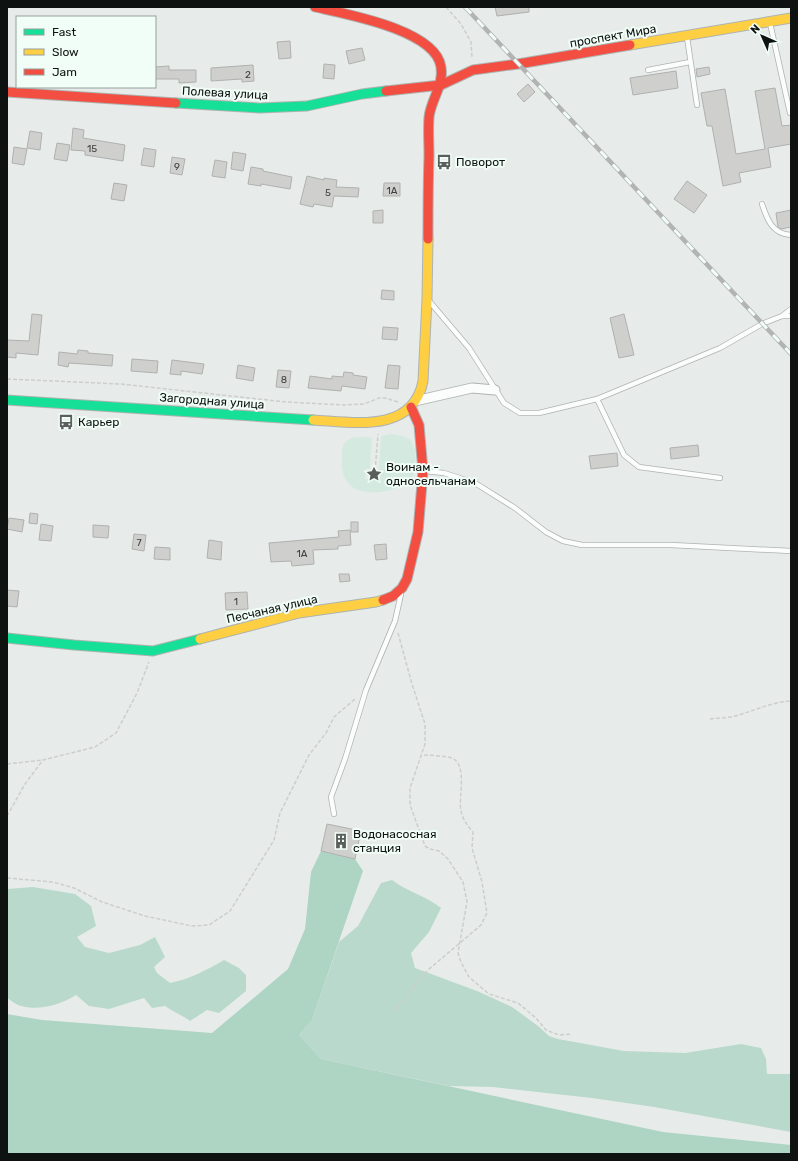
<svg xmlns="http://www.w3.org/2000/svg" width="798" height="1161" viewBox="0 0 798 1161" font-family="Rubik,sans-serif">
<rect width="100%" height="100%" fill="#e7ecea"/>
<path fill="#d4eae1" d="M391,434l12,2 8,4c7,16 5,23 1,39 -4,3 -8,6 -13,8 -13,6 -38,9 -49,-2 -8,-8 -9,-18 -8,-29 0,-6 0,-12 6,-16 6,-4 16,-3 24,-2l-2,31h-4l-1,10 15,1 1,-9h-2l2,-35z"/>
<g fill="#b9d9cc">
<path d="M392,880c16,12 34,16 49,28l-12,24 -18,21 4,15 62,23 35,16 26,19 11,10 9,3 66,12 61,2 56,-9 20,4 5,11 1,15h24v58l-137,-25 -62,-9 -99,-11 -44,-1 -128,-27 -22,-24 13,-15 27,-78 19,-16 23,-43z"/>
<path d="M33,887l42,7 16,12 5,20 -19,11 8,10 24,6 31,-8 15,-8 10,20 -11,10 3,6 13,10c20,-4 37,-13 54,-23l15,8 7,7v16l-27,22 -12,-3 -17,11c-8,-6 -17,-9 -25,-15l-13,2 -8,-10 -35,11 -20,-3 -13,-11c-16,10 -37,16 -55,11 -5,-1 -10,-6 -14,-8v-109z"/>
</g>
<polygon fill="#aed4c4" points="321,851 355,859 363,871 312,1020 299,1035 321,1059 663,1132 791,1145 791,1154 7,1154 7,1014 42,1020 212,1033 288,969 305,929 311,872"/>
<g fill="#cfcfce" stroke="#afb0af">
<polygon points="495,7 529,7 529,12 497,16"/>
<polygon points="290,41 291,58 279,59 277,42"/>
<polygon points="362,48 365,60 349,64 346,51"/>
<polygon points="324,64 335,65 334,79 323,78"/>
<polygon points="253,65 254,81 242,82 242,79 211,81 211,68"/>
<polygon points="169,66 169,70 196,70 196,82 179,83 179,79 155,79 155,67"/>
<polygon points="709,67 710,74 697,77 696,69"/>
<polygon points="676,71 678,88 633,95 630,78"/>
<polygon points="528,84 535,92 524,102 517,94"/>
<polygon points="775,88 782,126 791,125 791,144 768,148 771,167 739,173 741,182 723,186 712,126 707,126 701,93 725,89 736,154 765,149 755,91"/>
<polygon points="73,128 84,130 83,138 125,145 123,161 85,155 85,151 71,150"/>
<polygon points="30,131 42,133 40,150 27,148"/>
<polygon points="57,143 70,145 67,161 54,159"/>
<polygon points="14,147 27,149 24,165 12,163"/>
<polygon points="144,148 156,150 154,167 141,165"/>
<polygon points="233,152 246,154 243,171 231,169"/>
<polygon points="172,157 185,159 182,175 170,173"/>
<polygon points="215,160 227,162 225,178 212,176"/>
<polygon points="251,167 263,169 263,171 292,177 290,189 261,184 261,186 248,184"/>
<polygon points="307,176 324,180 324,178 337,180 336,187 359,188 358,197 334,196 332,207 314,204 313,207 300,204"/>
<polygon points="687,181 707,195 694,213 674,199"/>
<polygon points="114,183 127,185 124,201 111,199"/>
<polygon points="384,183 400,183 400,196 383,196"/>
<polygon points="383,210 383,223 373,223 373,211"/>
<polygon points="791,210 791,227 781,229 778,227 776,213"/>
<polygon points="382,290 394,291 394,300 381,299"/>
<polygon points="32,314 42,315 38,355 16,353 16,358 7,357 7,340 29,341"/>
<polygon points="624,314 634,355 619,358 610,318"/>
<polygon points="383,327 398,328 397,340 382,339"/>
<polygon points="78,350 88,351 88,353 113,355 112,366 69,363 68,367 58,365 59,352 77,354"/>
<polygon points="132,359 158,361 157,373 131,371"/>
<polygon points="172,360 204,364 202,374 181,371 181,375 170,374"/>
<polygon points="238,365 255,368 253,381 236,378"/>
<polygon points="388,365 400,366 398,389 385,388"/>
<polygon points="278,370 291,371 289,388 276,387"/>
<polygon points="344,372 353,373 353,375 367,377 365,389 342,386 341,391 308,388 310,376 332,379 332,376 343,377"/>
<polygon points="698,445 699,456 671,459 670,448"/>
<polygon points="617,453 618,466 591,469 589,456"/>
<polygon points="30,513 38,514 37,524 29,523"/>
<polygon points="9,518 24,520 22,532 7,529"/>
<rect x="351" y="522" width="7" height="10"/>
<polygon points="41,524 53,526 51,541 39,540"/>
<polygon points="93,525 109,526 108,538 93,537"/>
<polygon points="350,530 351,545 338,546 338,549 313,550 314,564 292,566 291,561 271,562 269,543 339,537 338,531"/>
<polygon points="134,534 146,535 144,551 132,549"/>
<polygon points="209,540 222,542 221,560 207,558"/>
<polygon points="386,544 387,559 376,560 374,545"/>
<polygon points="155,547 170,548 170,560 154,559"/>
<polygon points="339,574 349,574 350,581 340,582"/>
<polygon points="7,590 19,591 17,607 7,606"/>
<polygon points="247,592 248,609 226,610 225,593"/>
<polygon points="327,824 361,831 355,859 321,851"/>
</g>
<g fill="none" stroke-linecap="round" stroke-linejoin="round">
<defs>
<g id="lane">
<polyline points="770,23 790,113"/>
<polyline points="687,37 697,105"/>
<polyline points="648,70 690,62"/>
<path d="M762,204c5,15 10,30 29,31"/>
<polyline points="430,302 469,348 504,403 520,413 539,413 597,399 720,348 762,324 782,316 791,316"/>
<polyline points="782,316 791,309"/>
<polyline points="597,399 624,455 639,467 720,478"/>
<polyline points="425,471 444,473 475,483 515,508 546,532 563,541 582,545 671,545 791,551"/>
<polyline points="334,814 331,797 345,759 366,690 395,621 401,594"/>
</g>
<polyline id="street" points="415,401 472,388 495,390"/>
<g id="fast">
<polyline points="176,103 260,108 307,106 362,94 386,91"/>
<polyline points="7,400 313,420"/>
<polyline points="7,638 74,645 153,651 200,639"/>
</g>
<g id="slow">
<polyline points="630,45 791,18"/>
<path d="M313,420c40,2 100,14 110,-39l4,-82 1,-60"/>
<polyline points="200,639 299,613 376,602 383,600"/>
</g>
<g id="jam">
<path d="M315,7c31,7 121,23 126,60 3,19 -10,32 -12,50 -1,13 0,26 0,39 -1,28 -1,55 -1,83"/>
<polyline points="386,91 441,85 473,70 518,64 630,45"/>
<polyline points="7,92 176,103"/>
<polyline points="383,600 393,596 402,588 407,579 418,532 423,471 419,425 411,407"/>
</g>
</defs>
<use href="#lane" stroke="#aeb3b1" stroke-width="6"/>
<use href="#street" stroke="#aeb3b1" stroke-width="11"/>
<use href="#fast" stroke="#aeb3b1" stroke-width="11"/>
<use href="#slow" stroke="#aeb3b1" stroke-width="11"/>
<use href="#jam" stroke="#aeb3b1" stroke-width="11"/>
<g stroke="#cdcdcd" stroke-width="1.5" stroke-dasharray="4 2" stroke-linecap="butt">
<polyline points="446,7 461,24 471,42 472,58"/>
<polyline points="7,379 121,384 286,402 344,405 364,404 379,398 385,398 398,402"/>
<polyline points="375,471 378,434"/>
<polyline points="398,633 412,684 425,724 425,744 410,788 410,805 425,846 430,849 439,851 448,859 463,882 467,902 458,953 461,962 469,977 489,994 518,1003 536,1018 546,1030 559,1035 572,1034"/>
<path d="M710,719c8,-1 17,-1 25,-3 19,-5 36,-14 56,-15"/>
<polyline points="7,764 43,760"/>
<polyline points="7,816 25,784 43,760 95,747 116,733 137,693 149,662"/>
<polyline points="7,878 53,882 74,888 102,902 145,916 192,926 209,925 230,911 274,840 280,813 309,755 326,733 334,717 355,699"/>
<path d="M394,1011l34,-41 53,-45 6,-12 -5,-31 -10,-34 1,-16c-6,-7 -10,-12 -12,-21 -3,-14 7,-46 -9,-53 -6,-2 -24,-3 -31,-3"/>
</g>
<use href="#lane" stroke="#fbfcfc" stroke-width="4.5"/>
<use href="#street" stroke="#fbfcfc" stroke-width="9"/>
<use href="#fast" stroke="#16e098" stroke-width="9"/>
<use href="#slow" stroke="#ffcf43" stroke-width="9"/>
<use href="#jam" stroke="#f24e42" stroke-width="9"/>
<defs>
<polyline id="rail" points="465,7 791,354"/>
</defs>
<use href="#rail" stroke="#b2b3b3" stroke-width="4.5"/>
<use href="#rail" stroke="#f1fdf7" stroke-width="3" stroke-dasharray="9" stroke-linecap="butt"/>
</g>
<defs>
<symbol id="bus-bare" viewBox="-9 -9 18 18"><path d="M-5-6H5V4H4V6H2V4H-2V6H-4V4H-5ZM-3.5-4V0h7V-4ZM-3.5 1.2v1.5H-2V1.2ZM2 1.2v1.5H3.5V1.2Z" fill="#5a5e5c" stroke="#f1fdf7" stroke-width="2.5" paint-order="stroke"/></symbol>
<symbol id="sight-bare" viewBox="-9 -9 18 18"><path d="M0-6L1.8-2.2L6-1.7L2.9 1.2L3.7 5.4L0 3.3L-3.7 5.4L-2.9 1.2L-6-1.7L-1.8-2.2Z" fill="#5a5e5c" stroke="#f1fdf7" stroke-width="2.5" paint-order="stroke"/></symbol>
<symbol id="building-bare" viewBox="-9 -9 18 18"><path d="M-4-6H4V6H1V3H-1V6H-4ZM-2.5-4.3h1.7v1.8h-1.7ZM.8-4.3h1.7v1.8H.8ZM-2.5-1h1.7V.8h-1.7ZM.8-1h1.7V.8H.8Z" fill="#5a5e5c" stroke="#f1fdf7" stroke-width="2.5" paint-order="stroke"/></symbol>
</defs>
<g fill-rule="evenodd">
<use href="#bus-bare" x="433" y="151" width="22" height="22"/>
<use href="#bus-bare" x="55" y="411" width="22" height="22"/>
<use href="#sight-bare" x="363" y="463" width="22" height="22"/>
<use href="#building-bare" x="330" y="830" width="22" height="22"/>
</g>
<g text-anchor="middle" stroke-width="4" stroke-linejoin="round" paint-order="stroke">
<g font-size="10" fill="#3e4140">
<text x="248" y="78">2</text>
<text x="92" y="152">15</text>
<text x="177" y="170">9</text>
<text x="392" y="194">1А</text>
<text x="328" y="196">5</text>
<text x="284" y="383">8</text>
<text x="139" y="546">7</text>
<text x="302" y="557">1А</text>
<text x="236" y="605">1</text>
</g>
<g font-size="12" fill="#0e1210" stroke="#f1fdf7">
<text transform="translate(613 36) rotate(-10)" y="4">проспект Мира</text>
<text transform="translate(225 93) rotate(3)" y="4">Полевая улица</text>
<text transform="translate(212 401) rotate(4)" y="4">Загородная улица</text>
<text transform="translate(272 609) rotate(-13)" y="4">Песчаная улица</text>
</g>
<g font-size="12" fill="#0e1210" stroke="#f1fdf7" text-anchor="start">
<text x="456" y="166">Поворот</text>
<text x="78" y="426">Карьер</text>
<text x="386" y="471">Воинам -<tspan x="386" dy="14">односельчанам</tspan></text>
<text x="353" y="838">Водонасосная<tspan x="353" dy="14">станция</tspan></text>
</g>
</g>
<rect width="798" height="1161" fill="none" stroke="#0e1210" stroke-width="16"/>
<rect x="16" y="16" width="140" height="72" fill="#f1fdf7" stroke="#969f9b"/>
<rect x="24" y="29" width="20" height="6" fill="#16e098" stroke="#969f9b"/>
<text x="52" y="36" font-size="12" fill="#0e1210">Fast</text>
<rect x="24" y="49" width="20" height="6" fill="#ffcf43" stroke="#969f9b"/>
<text x="52" y="56" font-size="12" fill="#0e1210">Slow</text>
<rect x="24" y="69" width="20" height="6" fill="#f24e42" stroke="#969f9b"/>
<text x="52" y="76" font-size="12" fill="#0e1210">Jam</text>
<g transform="translate(762 36) rotate(315)" stroke="#f1fdf7" stroke-width="3" paint-order="stroke">
<path d="M0-3L7 15L0 10L-7 15Z" fill="#0e1210"/>
<text y="-6" font-size="11" font-weight="bold" text-anchor="middle" fill="#0e1210">N</text>
</g>
</svg>
